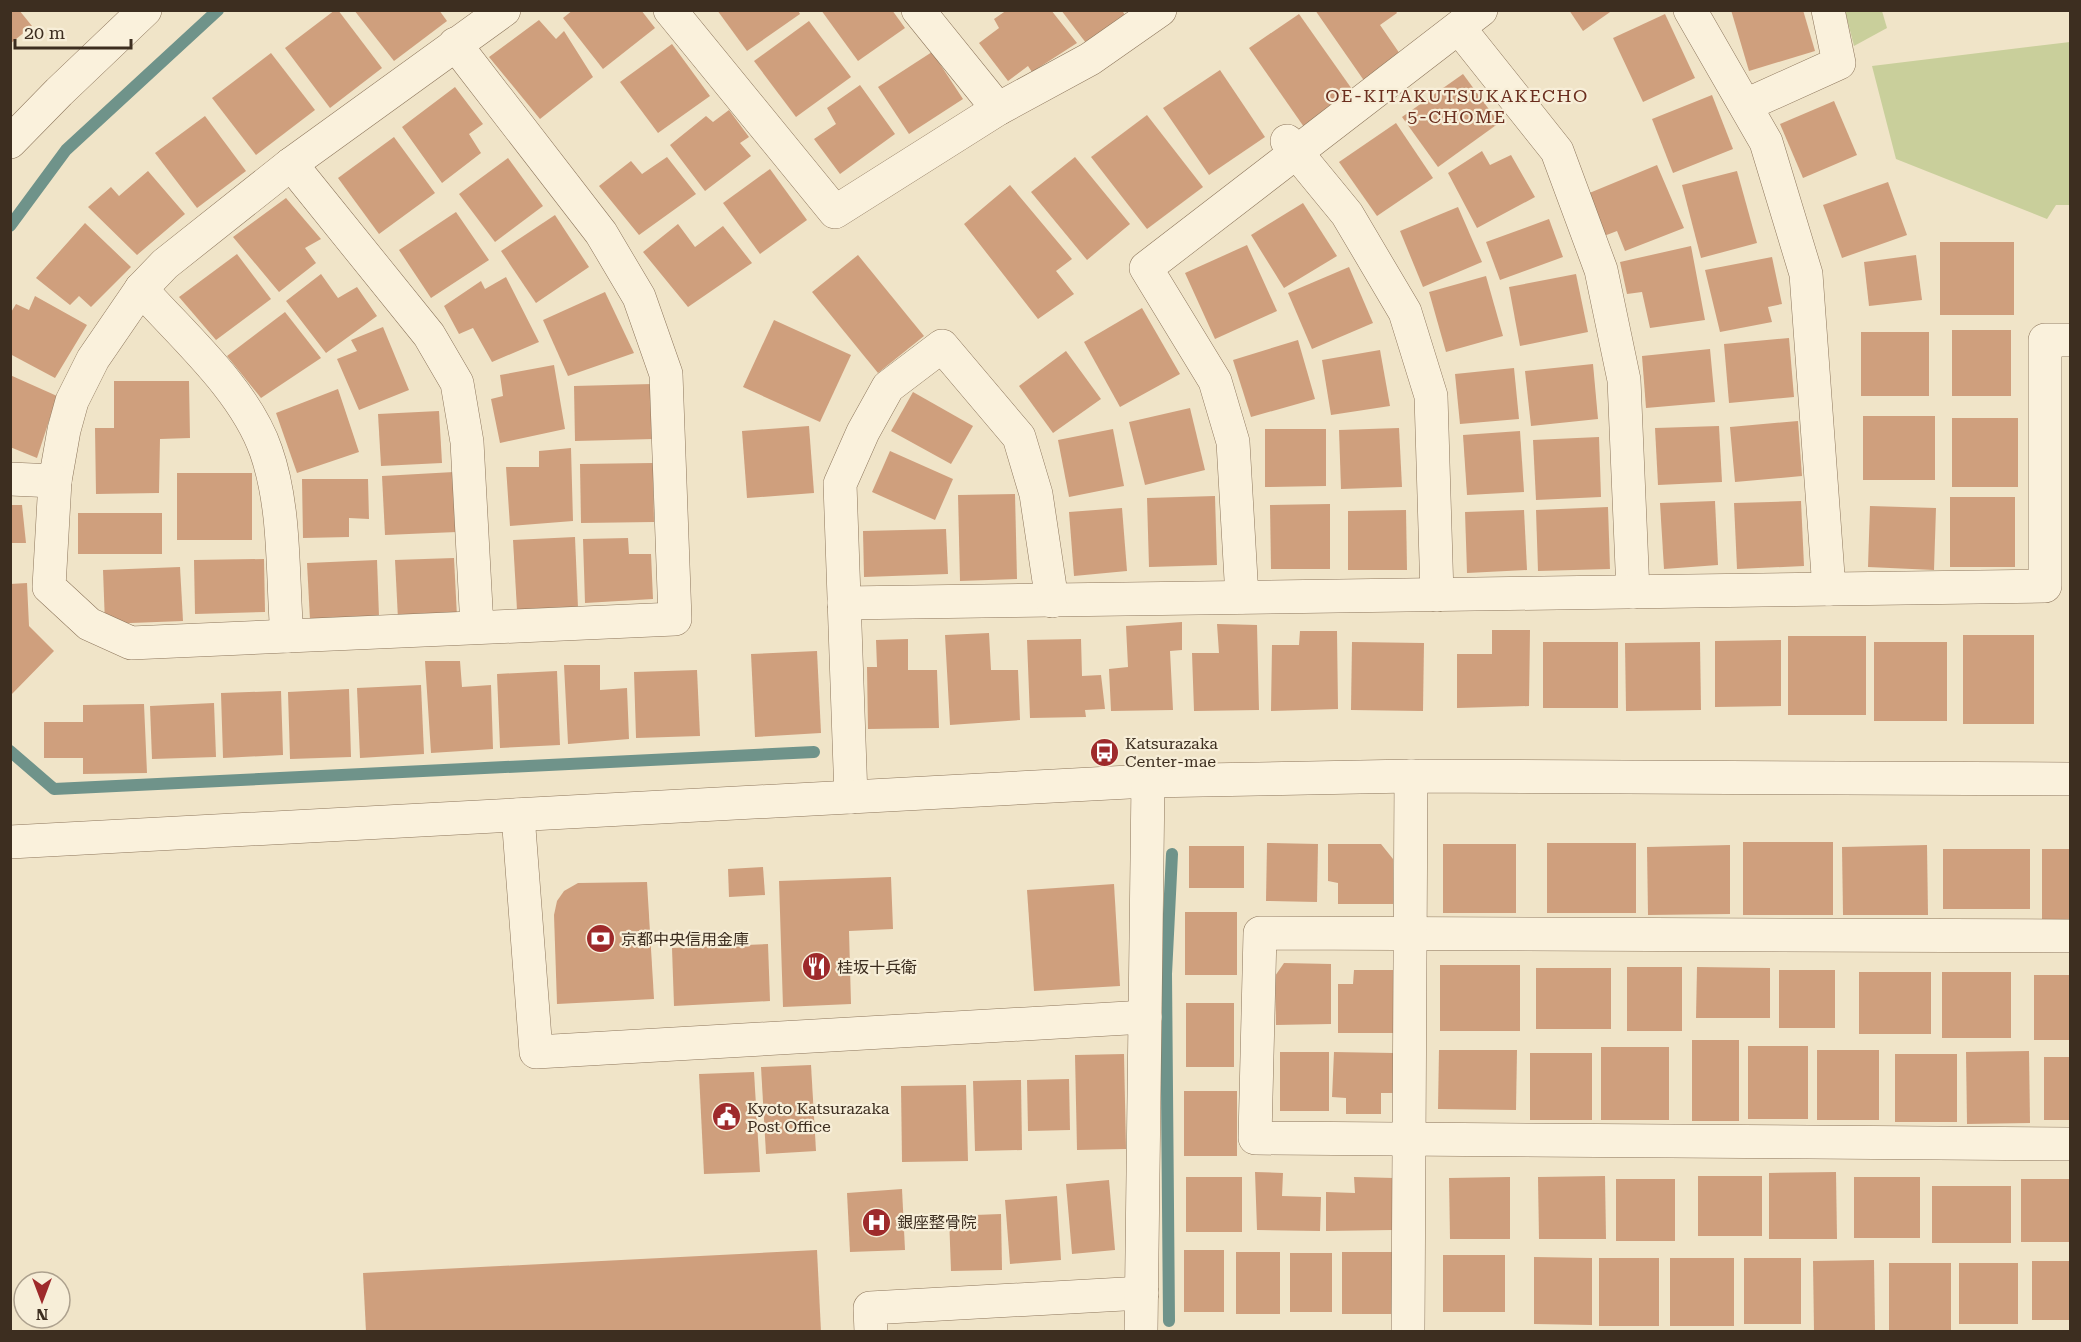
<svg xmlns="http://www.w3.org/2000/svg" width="2081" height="1342" viewBox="0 0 2081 1342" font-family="'Roboto Serif','Noto Sans JP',serif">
<rect width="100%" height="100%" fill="#f0e4c8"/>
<g fill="#c9cf9b">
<polygon points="1845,11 1882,11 1887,28 1854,46"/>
<polygon points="2070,42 2070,205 2056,205 2047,219 1896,159 1872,66"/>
</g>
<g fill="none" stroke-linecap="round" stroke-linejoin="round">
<g stroke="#6f938a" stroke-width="12">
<polyline points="10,226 66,150 218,10"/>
<polyline points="10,751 54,789 814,752"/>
<polyline points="1169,1321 1166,974 1172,854"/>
</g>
</g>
<g fill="#cf9f7d">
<polygon points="10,10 19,10 32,26 10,44"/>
<polygon points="335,10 338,10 382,68 330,108 285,48"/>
<polygon points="354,10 439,10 447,21 394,61"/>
<polygon points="573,10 641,10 655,28 603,69 563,18"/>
<polygon points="717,10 798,10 800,14 747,51"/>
<polygon points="821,10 892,10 905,28 858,61"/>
<polygon points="1007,10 1051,10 1077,43 1032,72 1028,66 1008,81 979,43 999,28 994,19"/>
<polygon points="1061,10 1122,10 1126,17 1086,43"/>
<polygon points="1315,10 1395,10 1397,13 1380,25 1400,54 1365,82"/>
<polygon points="1569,10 1613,10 1583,31"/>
<polygon points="1731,10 1803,10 1815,51 1749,71"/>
<polygon points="1299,14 1354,92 1304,127 1249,48"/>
<polygon points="1665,14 1695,78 1643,102 1613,38"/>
<polygon points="539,20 556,39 564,31 593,77 540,119 489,57"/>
<polygon points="809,21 851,77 796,117 754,61"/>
<polygon points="672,44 710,96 658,133 620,82"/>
<polygon points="932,52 963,99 909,134 878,87"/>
<polygon points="271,53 315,110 256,155 212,98"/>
<polygon points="1220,70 1265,137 1209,175 1163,108"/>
<polygon points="1463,74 1499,123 1438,167 1402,117"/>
<polygon points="860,85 895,134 840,174 814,139 836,124 827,108"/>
<polygon points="455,87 483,124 469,134 481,153 442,183 402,127"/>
<polygon points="1712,95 1733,149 1673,173 1652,119"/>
<polygon points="1834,101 1857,155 1803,178 1780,124"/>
<polygon points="729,110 749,137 740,143 751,156 705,191 670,145 706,116 713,122"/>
<polygon points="1147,115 1203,187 1147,229 1091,157"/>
<polygon points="205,116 246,171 197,208 155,153"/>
<polygon points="1396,123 1433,178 1377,216 1339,162"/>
<polygon points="394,137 435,193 379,234 338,178"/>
<polygon points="1482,151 1490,165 1511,155 1535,197 1477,228 1448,173"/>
<polygon points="667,157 696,194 639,235 599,186 631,161 642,174"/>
<polygon points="1075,157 1130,224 1087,260 1031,192"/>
<polygon points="508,158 543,206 495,242 459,194"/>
<polygon points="1657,165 1684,228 1625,251 1617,231 1604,236 1587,194"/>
<polygon points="770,169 807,220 760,254 723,203"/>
<polygon points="148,171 185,214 137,255 88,207 111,187 119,196"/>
<polygon points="1737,171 1757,243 1701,258 1682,185"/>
<polygon points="1888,182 1907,235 1842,258 1823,205"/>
<polygon points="1010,185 1072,259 1056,271 1074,294 1038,319 964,224"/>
<polygon points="286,198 321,239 305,248 316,263 279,292 233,237"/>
<polygon points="1303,203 1337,256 1284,288 1251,235"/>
<polygon points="1458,207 1482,262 1423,287 1400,231"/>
<polygon points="456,212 489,260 431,298 399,250"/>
<polygon points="555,215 589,267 536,303 501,251"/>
<polygon points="1549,219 1563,257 1500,280 1486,242"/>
<polygon points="85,223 131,267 91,307 79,296 70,305 36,278"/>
<polygon points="678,224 695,247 723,226 752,263 688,307 643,252"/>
<rect x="1940" y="242" width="74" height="73"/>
<polygon points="1247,245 1277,311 1215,339 1185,273"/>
<polygon points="1691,246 1705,320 1650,328 1642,292 1627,294 1620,262"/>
<polygon points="237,254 271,299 216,340 179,297"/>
<polygon points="858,255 924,336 878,373 812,292"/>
<polygon points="1916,255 1922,300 1869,306 1864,262"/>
<polygon points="1772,257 1782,304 1768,307 1772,322 1720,332 1705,270"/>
<polygon points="1349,267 1373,323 1312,349 1288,293"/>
<polygon points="321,274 338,298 357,287 377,316 326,353 286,301"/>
<polygon points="1576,274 1588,332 1520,346 1509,287"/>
<polygon points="1486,276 1503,336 1446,352 1429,292"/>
<polygon points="506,277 539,342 492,362 473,328 459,334 444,306 481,281 485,289"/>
<polygon points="605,292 634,353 568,376 543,320"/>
<polygon points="35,296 87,325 55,378 10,354 10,314 16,304 29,310"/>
<polygon points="1142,308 1180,374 1120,407 1084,342"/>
<polygon points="285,312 321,358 261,398 227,356"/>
<polygon points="774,320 851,355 820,422 743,387"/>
<polygon points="383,327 409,390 359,410 337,359 357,351 351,340"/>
<rect x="1952" y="330" width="59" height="66"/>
<rect x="1861" y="332" width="68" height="64"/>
<polygon points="1789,338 1794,397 1729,403 1724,344"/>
<polygon points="1298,340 1315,399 1251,417 1233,360"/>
<polygon points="1710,349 1715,402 1646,408 1642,356"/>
<polygon points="1380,350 1390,406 1331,415 1322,360"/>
<polygon points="1066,351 1101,399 1053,433 1019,386"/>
<polygon points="1593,364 1598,419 1531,426 1525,371"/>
<polygon points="554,365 565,429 500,443 491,399 503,396 500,375"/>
<polygon points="1514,368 1519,419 1460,424 1455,374"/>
<polygon points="10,375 57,396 37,458 10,447"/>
<polygon points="114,381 189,381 190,438 160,439 159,493 96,494 95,428 114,428"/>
<polygon points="652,384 654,439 575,441 574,386"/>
<polygon points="338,389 359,452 297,473 276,413"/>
<polygon points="913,392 973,426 951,464 891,431"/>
<polygon points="1190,408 1205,470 1145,485 1129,422"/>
<polygon points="439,411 442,463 381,466 378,414"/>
<rect x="1863" y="416" width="72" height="64"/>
<rect x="1952" y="418" width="66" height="69"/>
<polygon points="1798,421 1802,476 1735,482 1730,427"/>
<polygon points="809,426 814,493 747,498 742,431"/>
<polygon points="1719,426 1722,482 1658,485 1655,428"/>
<polygon points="1399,428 1402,487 1341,489 1339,430"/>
<polygon points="1113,429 1124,486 1069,497 1058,440"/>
<polygon points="1265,429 1326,429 1326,486 1265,487"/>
<polygon points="1520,431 1524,492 1467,495 1463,435"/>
<polygon points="1599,437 1601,497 1536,500 1533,440"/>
<polygon points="571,448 573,521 510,526 506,467 539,467 539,451"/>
<polygon points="890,451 953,479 935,520 872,492"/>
<polygon points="653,463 654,522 581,523 580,464"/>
<polygon points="454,472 457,532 385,535 382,476"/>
<rect x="177" y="473" width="75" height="67"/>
<polygon points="302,479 368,479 369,519 349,518 349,537 303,538"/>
<polygon points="1015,494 1017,579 960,581 958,495"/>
<polygon points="1215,496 1217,565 1149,567 1147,498"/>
<rect x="1950" y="497" width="65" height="70"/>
<polygon points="1715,501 1718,565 1664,569 1660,503"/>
<polygon points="1801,501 1804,566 1737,569 1734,503"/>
<polygon points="1330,504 1330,569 1271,569 1270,505"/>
<polygon points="10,505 22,505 26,543 10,543"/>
<polygon points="1870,506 1936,508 1934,570 1868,567"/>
<polygon points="1608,507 1610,569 1538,571 1536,510"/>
<polygon points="1122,508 1127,571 1074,576 1069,512"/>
<polygon points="1406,510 1407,570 1348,570 1348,511"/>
<polygon points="1524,510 1527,570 1467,573 1465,512"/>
<rect x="78" y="513" width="84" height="41"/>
<polygon points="946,529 948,574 864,577 863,531"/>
<polygon points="575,537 578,608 517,610 513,540"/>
<polygon points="628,538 629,554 651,554 653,599 585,603 583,539"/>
<polygon points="454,558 457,617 398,619 395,560"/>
<polygon points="264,559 265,612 195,614 194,560"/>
<polygon points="377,560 379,617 310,620 307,563"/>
<polygon points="180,567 183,621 105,624 103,570"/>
<polygon points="27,583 29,626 54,651 10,696 10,584"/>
<polygon points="1182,622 1182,650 1170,651 1173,710 1111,711 1109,669 1128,667 1126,626"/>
<polygon points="1217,624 1257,625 1259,710 1194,711 1192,653 1219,653"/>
<polygon points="1492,630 1530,630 1529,706 1457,708 1457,654 1492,654"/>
<polygon points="1300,631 1337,631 1338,709 1271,711 1272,645 1299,645"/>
<polygon points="989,633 991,670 1018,670 1020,720 950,725 945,635"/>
<rect x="1963" y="635" width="71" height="89"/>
<rect x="1788" y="636" width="78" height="79"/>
<polygon points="908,639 908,670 937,670 939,728 868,729 867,667 877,667 876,640"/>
<polygon points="1081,639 1082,676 1101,675 1105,709 1085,710 1086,717 1030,718 1027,640"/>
<polygon points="1781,640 1781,706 1715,707 1715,641"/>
<polygon points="1352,642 1424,643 1423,711 1351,710"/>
<rect x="1543" y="642" width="75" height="66"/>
<polygon points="1700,642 1701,710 1626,711 1625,643"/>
<rect x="1874" y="642" width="73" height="79"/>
<polygon points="817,651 821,733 755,737 751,654"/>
<polygon points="425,661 460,661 462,687 491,685 493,749 431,753"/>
<polygon points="564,665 600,665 600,690 627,688 629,739 568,744"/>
<polygon points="697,670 700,736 636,738 634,672"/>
<polygon points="557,671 560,745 500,748 497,674"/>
<polygon points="421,685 424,754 360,758 357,688"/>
<polygon points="349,689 351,757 290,759 288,692"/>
<polygon points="281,691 283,755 223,758 221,693"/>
<polygon points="214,703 216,757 152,759 150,706"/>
<polygon points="144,704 147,773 83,774 83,758 44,758 44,722 83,722 83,705"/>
<rect x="1743" y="842" width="90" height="73"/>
<polygon points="1267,843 1318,844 1317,902 1266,901"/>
<rect x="1547" y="843" width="89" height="70"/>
<polygon points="1328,844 1381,844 1393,859 1393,904 1338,904 1338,883 1328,881"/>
<rect x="1443" y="844" width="73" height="69"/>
<polygon points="1730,845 1730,914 1648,915 1647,847"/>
<polygon points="1927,845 1928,915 1843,915 1842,847"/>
<rect x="1189" y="846" width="55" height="42"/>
<rect x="1943" y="849" width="87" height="60"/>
<rect x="2042" y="849" width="28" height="70"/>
<polygon points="763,867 765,895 729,897 728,869"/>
<polygon points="891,877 893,929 849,931 851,1004 783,1007 779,881"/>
<polygon points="647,882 654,999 557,1004 554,915 557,901 564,891 578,883"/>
<polygon points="1114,884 1120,986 1034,991 1027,890"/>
<rect x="1185" y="912" width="52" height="63"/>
<polygon points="768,944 770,1001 674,1006 672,948"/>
<polygon points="1284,963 1331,964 1331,1024 1276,1025 1275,976"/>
<rect x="1440" y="965" width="80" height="66"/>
<rect x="1627" y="967" width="55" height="64"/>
<polygon points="1697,967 1770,968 1770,1018 1696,1018"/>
<rect x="1536" y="968" width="75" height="61"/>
<polygon points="1354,970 1394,970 1394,1033 1338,1033 1338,984 1353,984"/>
<rect x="1779" y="970" width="56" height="58"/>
<rect x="1859" y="972" width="72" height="62"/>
<rect x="1942" y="972" width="69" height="66"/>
<rect x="2034" y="975" width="36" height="65"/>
<rect x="1186" y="1003" width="48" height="64"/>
<rect x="1692" y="1040" width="47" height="81"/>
<rect x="1748" y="1046" width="60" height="73"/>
<rect x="1601" y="1047" width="68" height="73"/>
<polygon points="1439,1050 1517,1050 1516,1110 1438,1109"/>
<rect x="1817" y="1050" width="62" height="70"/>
<polygon points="2029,1051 2030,1123 1967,1124 1966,1052"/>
<rect x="1280" y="1052" width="49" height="59"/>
<polygon points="1334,1052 1394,1053 1394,1093 1381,1093 1381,1114 1346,1114 1346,1098 1332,1097"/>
<rect x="1530" y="1053" width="62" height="67"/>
<polygon points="1124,1054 1126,1149 1077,1150 1075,1055"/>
<rect x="1895" y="1054" width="62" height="68"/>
<rect x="2044" y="1057" width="26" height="63"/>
<polygon points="811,1065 816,1151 766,1154 761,1067"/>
<polygon points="754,1072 760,1172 704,1174 699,1074"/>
<polygon points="1069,1079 1070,1130 1028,1131 1027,1080"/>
<polygon points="1021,1080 1022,1150 975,1151 973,1081"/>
<polygon points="966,1085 968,1161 902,1162 901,1086"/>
<rect x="1184" y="1091" width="53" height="65"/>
<polygon points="1255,1172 1283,1173 1282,1196 1321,1197 1320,1231 1257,1230"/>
<polygon points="1836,1172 1837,1239 1769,1239 1769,1173"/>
<polygon points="1605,1176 1606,1239 1539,1239 1538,1177"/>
<rect x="1698" y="1176" width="64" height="60"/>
<rect x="1186" y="1177" width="56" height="55"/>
<polygon points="1354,1177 1393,1178 1392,1230 1326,1231 1326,1192 1355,1193"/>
<polygon points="1510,1177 1510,1239 1450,1239 1449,1178"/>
<rect x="1854" y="1177" width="66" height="61"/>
<rect x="1616" y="1179" width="59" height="62"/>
<rect x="2021" y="1179" width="49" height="63"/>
<polygon points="1109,1180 1115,1250 1072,1254 1066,1184"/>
<rect x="1932" y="1186" width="79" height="57"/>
<polygon points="902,1189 905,1250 850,1252 847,1193"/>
<polygon points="1057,1196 1061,1260 1010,1264 1005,1200"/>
<polygon points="1001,1214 1002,1270 951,1271 949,1216"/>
<polygon points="817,1250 821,1332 366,1332 363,1273"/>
<rect x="1184" y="1250" width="40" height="62"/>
<rect x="1236" y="1252" width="44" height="62"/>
<rect x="1342" y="1252" width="50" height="62"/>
<rect x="1290" y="1253" width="42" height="59"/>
<rect x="1443" y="1255" width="62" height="57"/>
<polygon points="1534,1257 1592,1258 1592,1325 1534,1324"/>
<rect x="1599" y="1258" width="60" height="68"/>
<rect x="1670" y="1258" width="64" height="68"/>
<rect x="1744" y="1258" width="57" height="66"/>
<polygon points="1874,1260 1875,1331 1814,1332 1813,1261"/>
<rect x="2032" y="1261" width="38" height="59"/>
<rect x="1889" y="1263" width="62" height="67"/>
<rect x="1959" y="1263" width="59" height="61"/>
</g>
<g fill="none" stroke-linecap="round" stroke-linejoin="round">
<defs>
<g id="minor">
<polyline points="670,10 835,212 998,109 1090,59 1160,10"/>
<polyline points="918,10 998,109"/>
<polyline points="1690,10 1766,142 1806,274 1829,589"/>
<polyline points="1459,28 1557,151 1601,270 1624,380 1633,592"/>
<polyline points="1746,105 1839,63 1828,10"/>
<polyline points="1287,141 1347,214 1405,312 1431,396 1437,595"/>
<polyline points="10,142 59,92 145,10"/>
<polyline points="291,164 429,335 457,383 467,442 477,627"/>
<path d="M141,289c42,47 104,101 125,162 20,57 16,124 21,185"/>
<polyline points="10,479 55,481 64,430 72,401 93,359 141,289 165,264 291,164 504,10"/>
<polyline points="55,481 49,587 89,624 131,643 675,619 666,374 639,297 601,233 455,44"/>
<polyline points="1242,597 1233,442 1215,381 1146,268 1481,10"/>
<polyline points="844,603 2045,586 2045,340 2070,340"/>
<polyline points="851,797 840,484 863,432 888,387 942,346 1019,437 1036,494 1052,601"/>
<polyline points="518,815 536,1052 1145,1017"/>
<polyline points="10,842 1148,781 1411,776 2070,779"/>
<polyline points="2070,936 1260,933 1255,1138 2070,1144"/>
<polyline points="871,1332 870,1308 1142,1293"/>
<polyline points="1141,1332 1148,781"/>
<polyline points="1408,1332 1411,776"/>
</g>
</defs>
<use href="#minor" stroke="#8d765c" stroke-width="34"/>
<use href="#minor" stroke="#faf1dc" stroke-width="33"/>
</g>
<defs>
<symbol id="bus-disc" viewBox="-11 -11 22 22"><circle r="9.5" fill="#9e2a2b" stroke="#f7eed8"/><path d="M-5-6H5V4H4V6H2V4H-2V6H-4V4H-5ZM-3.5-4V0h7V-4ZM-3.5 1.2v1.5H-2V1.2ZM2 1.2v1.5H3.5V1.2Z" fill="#fff"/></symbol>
<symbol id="bank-disc" viewBox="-11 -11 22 22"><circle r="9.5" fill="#9e2a2b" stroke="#f7eed8"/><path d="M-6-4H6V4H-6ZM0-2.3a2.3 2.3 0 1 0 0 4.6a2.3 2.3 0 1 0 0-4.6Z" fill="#fff"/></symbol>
<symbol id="restaurant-disc" viewBox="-11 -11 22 22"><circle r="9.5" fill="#9e2a2b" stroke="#f7eed8"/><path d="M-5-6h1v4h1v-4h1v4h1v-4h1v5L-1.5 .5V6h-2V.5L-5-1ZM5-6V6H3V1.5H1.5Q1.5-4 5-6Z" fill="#fff"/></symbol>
<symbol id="civic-disc" viewBox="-11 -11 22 22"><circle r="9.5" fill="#9e2a2b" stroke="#f7eed8"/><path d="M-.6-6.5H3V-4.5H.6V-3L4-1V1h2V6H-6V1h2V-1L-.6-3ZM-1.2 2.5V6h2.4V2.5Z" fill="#fff"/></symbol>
<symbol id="hospital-disc" viewBox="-11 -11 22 22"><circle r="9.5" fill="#9e2a2b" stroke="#f7eed8"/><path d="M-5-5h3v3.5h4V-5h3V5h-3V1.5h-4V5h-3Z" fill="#fff"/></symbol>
</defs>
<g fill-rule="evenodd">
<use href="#bus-disc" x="1088" y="736" width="33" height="33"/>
<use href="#bank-disc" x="584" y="922" width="33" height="33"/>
<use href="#restaurant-disc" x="800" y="950" width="33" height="33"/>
<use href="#civic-disc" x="710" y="1100" width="33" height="33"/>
<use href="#hospital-disc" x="860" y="1206" width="33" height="33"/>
</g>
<g text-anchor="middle" stroke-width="4.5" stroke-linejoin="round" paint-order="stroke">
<g font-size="16" fill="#3d2e20" stroke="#f7eed8" text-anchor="start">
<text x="1125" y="749">Katsurazaka<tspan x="1125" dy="18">Center-mae</tspan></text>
<text x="621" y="945">京都中央信用金庫</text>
<text x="837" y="973">桂坂十兵衛</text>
<text x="747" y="1114">Kyoto Katsurazaka<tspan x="747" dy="18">Post Office</tspan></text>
<text x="897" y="1228">銀座整骨院</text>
</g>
<g font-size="18" letter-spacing="1.5" fill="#6b2e1e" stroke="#f7eed8">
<text x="1457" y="102">OE-KITAKUTSUKAKECHO<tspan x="1457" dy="21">5-CHOME</tspan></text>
</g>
</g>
<rect width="2081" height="1342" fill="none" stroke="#3d2e20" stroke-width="24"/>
<g transform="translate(42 1300) rotate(180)"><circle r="28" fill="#f7eed8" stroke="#ada18e" stroke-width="1.5"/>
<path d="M0-4.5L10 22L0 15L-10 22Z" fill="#9e2a2b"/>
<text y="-9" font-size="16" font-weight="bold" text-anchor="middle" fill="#3d2e20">N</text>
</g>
<path d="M15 39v9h116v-9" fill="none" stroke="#3d2e20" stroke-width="3"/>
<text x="24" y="39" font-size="18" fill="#3d2e20" stroke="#f7eed8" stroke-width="4.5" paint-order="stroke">20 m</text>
</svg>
